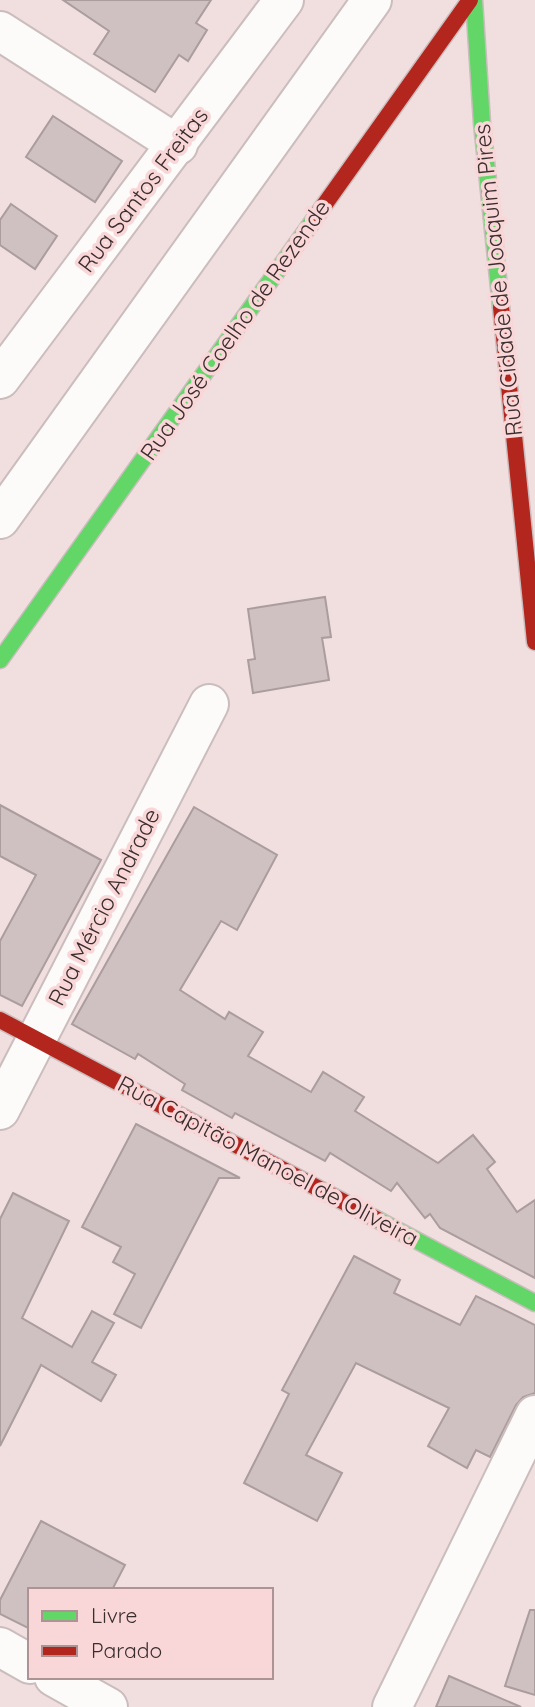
<svg xmlns="http://www.w3.org/2000/svg" width="535" height="1707" viewBox="0 0 535 1707" font-family="Quicksand,sans-serif">
<rect width="100%" height="100%" fill="#f1dfdf"/>
<g fill="#cfc0c1" stroke="#ab9c9d" stroke-width="2">
<polygon points="63,0 211,0 196,23 207,30 188,61 179,55 155,92 94,54 109,31"/>
<polygon points="53,116 122,161 95,202 26,157"/>
<polygon points="11,204 57,236 35,269 0,245 0,220"/>
<polygon points="325,597 331,637 322,638 329,680 253,693 248,660 255,659 248,609"/>
<polygon points="0,805 101,860 22,1006 0,995 0,941 36,875 0,856"/>
<polygon points="194,807 277,855 237,930 221,921 180,990 225,1019 229,1012 263,1032 248,1056 311,1092 323,1072 364,1097 355,1111 438,1163 473,1135 495,1162 487,1169 517,1212 535,1200 535,1278 440,1228 430,1214 425,1218 397,1183 391,1191 330,1153 325,1161 235,1113 232,1118 182,1090 185,1084 138,1054 135,1059 72,1024"/>
<polygon points="136,1124 240,1178 219,1178 141,1328 114,1314 135,1274 113,1262 121,1247 82,1227"/>
<polygon points="13,1193 69,1221 22,1318 72,1347 92,1311 114,1323 92,1362 116,1375 101,1401 41,1365 0,1446 0,1219"/>
<polygon points="354,1256 400,1280 394,1293 460,1325 476,1296 535,1325 535,1393 523,1397 516,1405 490,1457 476,1450 467,1468 428,1446 449,1408 356,1363 306,1455 342,1473 317,1521 244,1483 289,1394 282,1390"/>
<polygon points="41,1521 125,1565 112,1590 30,1590 30,1629 0,1614 0,1600"/>
<polygon points="530,1610 535,1610 535,1695 505,1686"/>
<polygon points="449,1676 521,1707 436,1707"/>
</g>
<g fill="none" stroke-linecap="round" stroke-linejoin="round">
<defs>
<g id="street">
<polyline points="0,31 178,145"/>
<polyline points="0,379 284,0"/>
<polyline points="0,519 372,0"/>
<polyline points="0,1110 209,704"/>
<polyline points="0,1647 30,1664"/>
<polyline points="54,1677 108,1707"/>
<polyline points="392,1707 535,1415"/>
</g>
<g id="fast">
<polyline points="474,0 482,123 501,307"/>
<polyline points="0,660 315,218"/>
<polyline points="378,1220 535,1303"/>
</g>
<g id="jam">
<polyline points="315,218 470,0"/>
<polyline points="501,307 535,642"/>
<polyline points="0,1020 378,1220"/>
</g>
</defs>
<use href="#street" stroke="#cbbdbd" stroke-width="42"/>
<use href="#fast" stroke="#cbbdbd" stroke-width="19"/>
<use href="#jam" stroke="#cbbdbd" stroke-width="19"/>
<use href="#street" stroke="#fdfafa" stroke-width="38"/>
<use href="#fast" stroke="#63d668" stroke-width="16"/>
<use href="#jam" stroke="#b3261e" stroke-width="16"/>
</g>
<g text-anchor="middle" stroke-width="7" stroke-linejoin="round" paint-order="stroke">
<g font-size="23" fill="#3a2d2d" stroke="#f9d7d8">
<text transform="translate(143 190) rotate(-53)" y="8">Rua Santos Freitas</text>
<text transform="translate(498 280) rotate(-96)" y="8">Rua Cidade de Joaquim Pires</text>
<text transform="translate(235 330) rotate(-55)" y="8">Rua José Coelho de Rezende</text>
<text transform="translate(104 907) rotate(-63)" y="8">Rua Mércio Andrade</text>
<text transform="translate(268 1161) rotate(28)" y="8">Rua Capitão Manoel de Oliveira</text>
</g>
</g>
<rect x="28" y="1588" width="245" height="91" fill="#f9d7d8" stroke="#ad9394" stroke-width="2"/>
<rect x="42" y="1611" width="35" height="10" fill="#63d668" stroke="#ad9394" stroke-width="2"/>
<text x="91" y="1623" font-size="21" fill="#3a2d2d">Livre</text>
<rect x="42" y="1646" width="35" height="10" fill="#b3261e" stroke="#ad9394" stroke-width="2"/>
<text x="91" y="1658" font-size="21" fill="#3a2d2d">Parado</text>
</svg>
